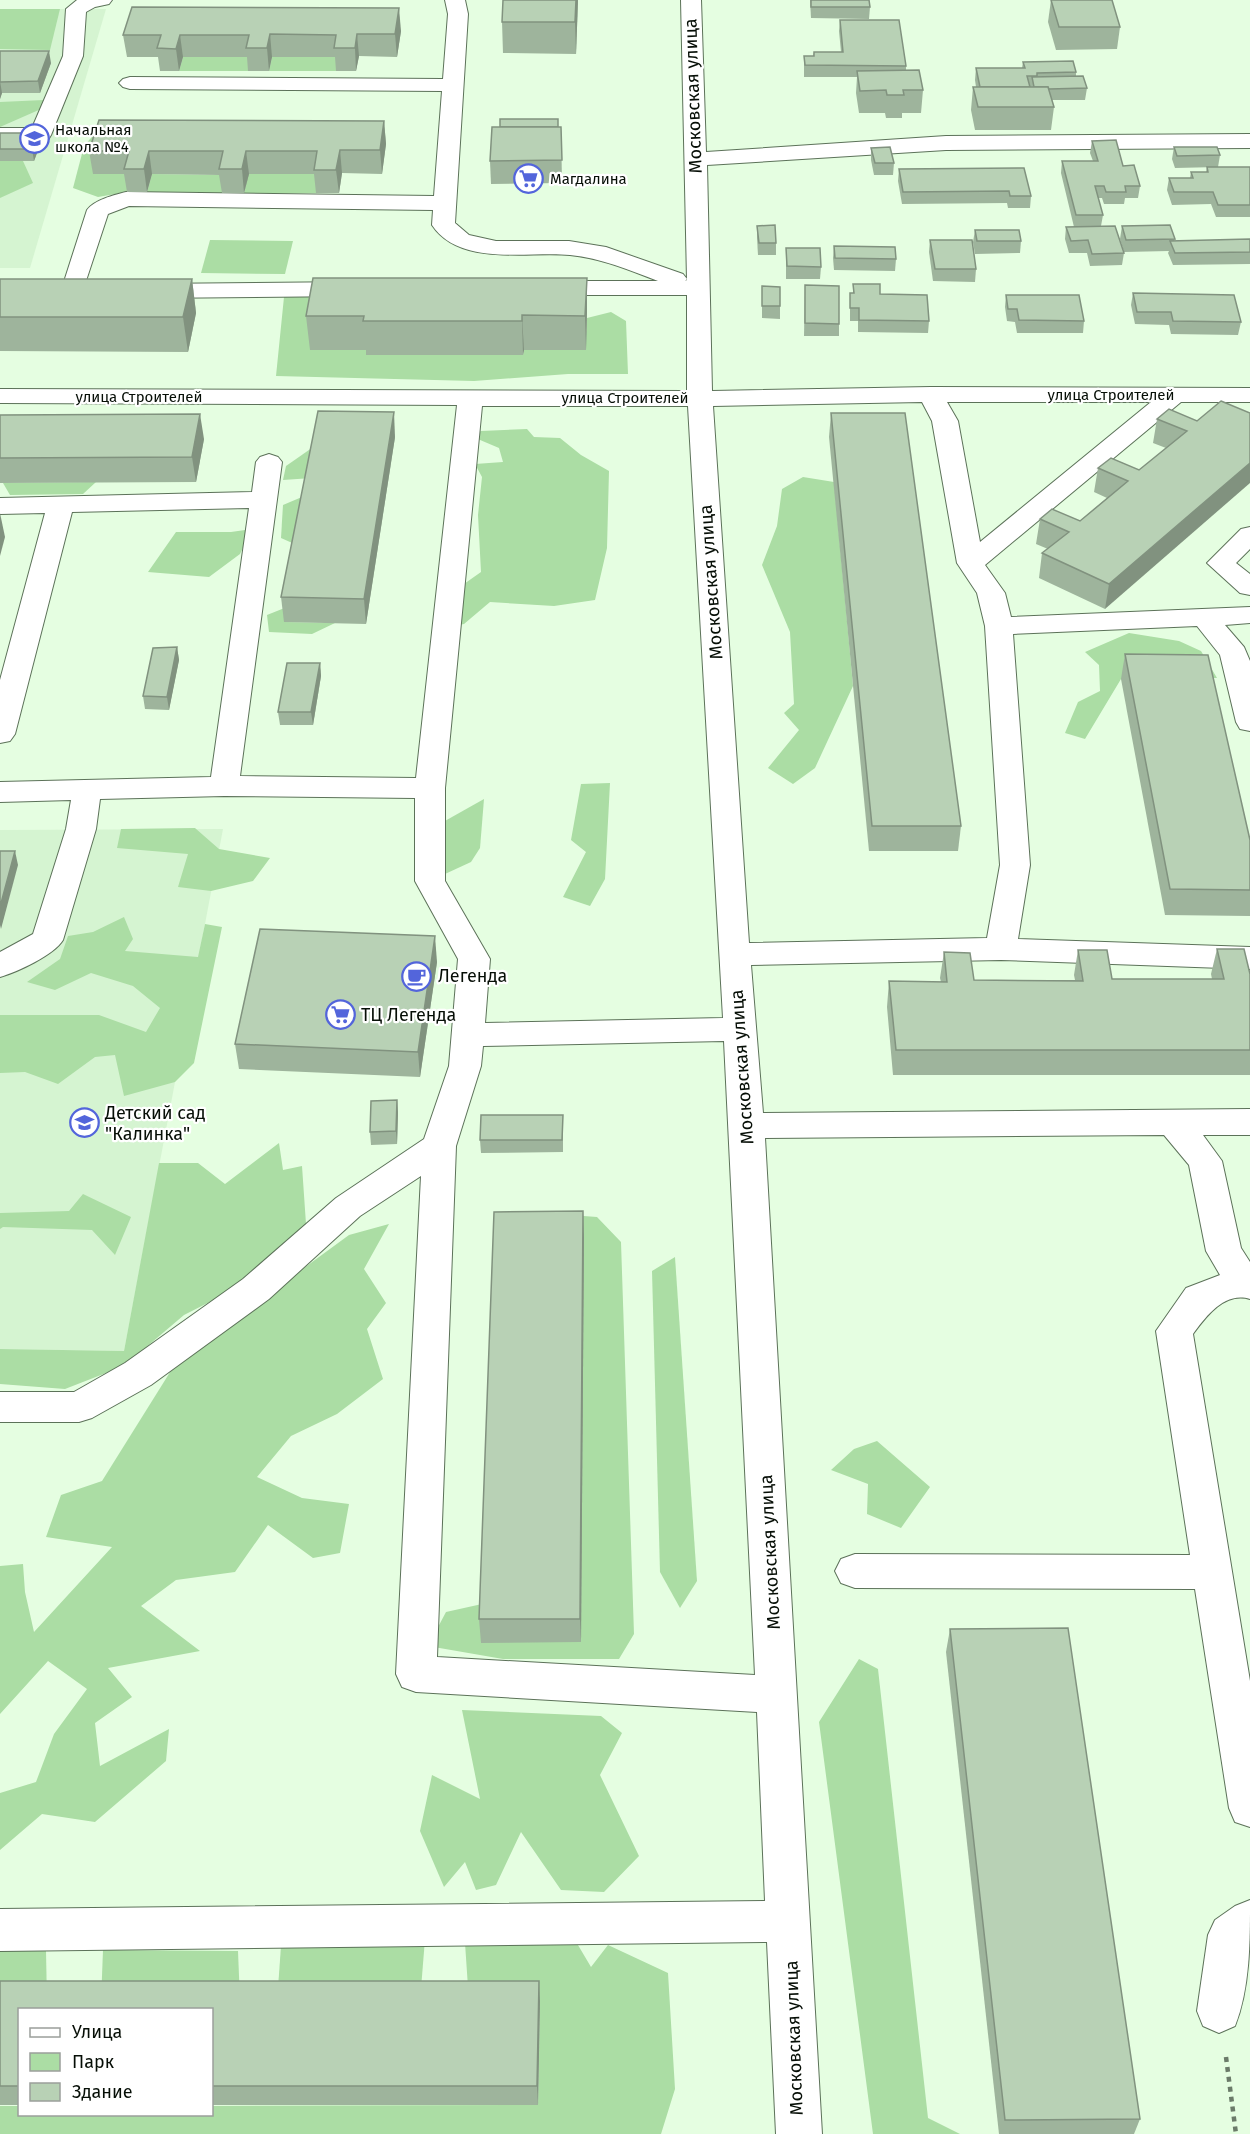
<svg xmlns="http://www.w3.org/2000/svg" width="1250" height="2134" viewBox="0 0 1250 2134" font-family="'Fira Sans',sans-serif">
<rect width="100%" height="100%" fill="#e5fee1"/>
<g fill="#d5f4d1">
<polygon points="0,9 106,9 30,268 0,268"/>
<polygon points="223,829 124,1351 0,1349 0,830"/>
</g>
<g fill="#abdda4">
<polygon points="0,9 60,9 50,50 0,49"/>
<polygon points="183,57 251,57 248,71 179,71"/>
<polygon points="272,57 338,57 336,71 269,71"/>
<polygon points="44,100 41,109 0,127 0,102"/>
<polygon points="103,124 132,175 127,192 98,197 73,188 84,146"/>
<polygon points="0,161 23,161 33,183 0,198"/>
<polygon points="152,174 226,175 222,193 147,192"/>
<polygon points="248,174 319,174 316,193 244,193"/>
<polygon points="210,240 293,241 285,274 201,273"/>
<polygon points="365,296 367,355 523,355 524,350 585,350 587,318 611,312 626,321 628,374 568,374 474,381 276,376 284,297"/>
<polygon points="527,429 534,437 560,438 581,455 609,471 607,548 595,600 554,606 490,602 464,624 444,628 454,591 481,572 478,515 482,477 475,464 503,462 499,448 473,437 481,431"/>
<polygon points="319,443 312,478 283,480 286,466"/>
<polygon points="803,477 834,482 853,686 815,768 793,784 768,768 799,730 784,713 794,704 790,632 762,565 777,526 782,489"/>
<polygon points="96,482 83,494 10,495 3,483"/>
<polygon points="309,494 299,546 281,538 283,505"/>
<polygon points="252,529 240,554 209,577 148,572 176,532 231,532"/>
<polygon points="287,607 285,622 335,623 312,634 269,632 267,615"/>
<polygon points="1129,633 1179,641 1201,651 1217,678 1121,679 1085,739 1065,733 1078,702 1100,691 1099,665 1085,652"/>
<polygon points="610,783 605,879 590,906 563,897 586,852 571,840 581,784"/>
<polygon points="484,799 480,848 471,862 445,874 436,826"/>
<polygon points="195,828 219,849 270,858 253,881 211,891 178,887 188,854 117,848 121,829"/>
<polygon points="124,917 133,939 125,951 198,957 205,924 222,927 194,1063 175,1082 124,1096 115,1055 95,1057 58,1084 25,1072 0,1073 0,1015 99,1015 146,1032 160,1008 133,986 91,973 55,990 27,982 60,959 68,936 93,932"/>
<polygon points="279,1143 283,1170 302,1166 306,1224 249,1282 184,1315 124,1366 65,1389 0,1384 0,1349 124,1351 159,1163 198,1163 225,1184"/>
<polygon points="83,1194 131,1217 115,1255 92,1230 3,1227 0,1229 0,1213 69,1211"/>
<polygon points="570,1215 597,1217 621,1242 634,1634 619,1659 503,1659 428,1646 446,1612 482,1604"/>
<polygon points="389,1224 364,1269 386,1303 367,1329 383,1379 337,1414 291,1436 257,1477 302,1498 349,1504 340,1553 313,1558 268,1525 235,1572 176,1580 141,1606 200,1651 108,1668 132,1697 95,1723 100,1766 169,1729 166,1761 95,1822 42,1814 0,1850 0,1793 36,1782 54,1734 87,1689 48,1661 0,1714 0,1566 23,1564 25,1592 34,1632 112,1547 46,1537 61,1495 102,1481 177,1361 349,1235"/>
<polygon points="675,1257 697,1581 680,1608 660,1572 652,1271"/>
<polygon points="877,1441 930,1487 901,1528 867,1514 868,1484 831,1470 854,1449"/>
<polygon points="859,1659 878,1669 928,2118 960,2134 873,2134 819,1722"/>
<polygon points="462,1710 601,1716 622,1733 600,1775 639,1856 604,1892 561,1890 521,1832 496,1885 476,1890 465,1862 444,1887 420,1831 432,1775 480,1799"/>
<polygon points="425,1939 420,2001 277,2002 281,1946"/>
<polygon points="575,1940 591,1967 608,1945 668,1973 675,2089 661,2134 0,2134 0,2106 19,2106 20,2114 212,2114 212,2106 538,2105 540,2002 469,2002 465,1943"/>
<polygon points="103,1950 238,1951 240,2001 101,2002"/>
<polygon points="0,1951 46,1951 47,2002 0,2002"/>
</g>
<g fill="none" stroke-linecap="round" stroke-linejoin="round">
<defs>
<g id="minor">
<polygon points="77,0 112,0 109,4 95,7 86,12 83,56 51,135 48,140 0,142 0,128 32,128 63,56 66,9"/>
<path d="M445,0h20l3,14 -13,209 14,12 27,6h73l37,6 77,27 4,5 -2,2 2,-1 -6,-280h20l5,152 240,-16 304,-2v14l-304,2 -239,15 5,226 219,-4 319,1v14h-69l-196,163 20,28 6,24 239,-10v16l-25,2 19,22 6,14v70l-10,-2 -4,-7 -16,-67 -23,-29 -184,8 17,231 -12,74 232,8v22l-249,-9 -250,5 12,148 487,-4v26h-47l19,26 19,87 9,14v37c-25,-8 -44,17 -57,35l57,347v146l-15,-5 -6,-14 -34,-219 -340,-1 -14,-5 -6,-12 6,-12 14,-5 335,1 -34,-224 30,-43 34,-13 -14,-24 -17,-86 -25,-30 -399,3 57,996h-46l-9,-192 -767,9v-42l765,-8 -8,-189 -341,-20 -14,-5 -6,-13 25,-498 -61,40 -91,83 -118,86 -59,33 -13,4h-79v-30h74l51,-29 118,-84 93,-81 88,-59 25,-73 9,-107 -43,-78v-83l-191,-2 -124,3 -4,30 -33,111c-9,15 -46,32 -63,37v-25l33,-18 33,-105 5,-29 -71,2v-20l211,-5 38,-269 -177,4 -57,222 -5,7 -10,2v-63l45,-167 -45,1v-16l252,-6 4,-30 4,-5 9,-3 9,3 4,5 -42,314 176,2 41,-373 -457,-2v-14l687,2v-96h-145l-8,-2 -4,-5 4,-5 8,-2h116c-29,-11 -57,-23 -88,-26 -43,-4 -110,12 -138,-30l1,-15 -304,-4 -21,8 -27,82 -8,2 -8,-2 -4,-5 26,-81c7,-10 27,-15 39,-18l308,4 8,-105 -312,-2 -7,-2 -4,-4 4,-4 7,-2 313,2 5,-65zM922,402l10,19 25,142 20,30 8,33 15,239 -13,73 -238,5 -36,-537zM947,402h204l-171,140 -22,-121zM482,406h206l35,612 -238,5 5,-64 -45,-78v-93zM724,1041l31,634 -318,-18 19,-511 25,-80 2,-20z"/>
<polygon points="355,282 363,284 367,289 363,294 355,296 149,298 141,296 137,291 141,286 149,284"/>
<polygon points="1250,527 1250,549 1236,563 1250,574 1250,595 1240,593 1207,563 1241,529"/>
<path d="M1250,1900c0,42 0,88 -15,126l-16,7 -16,-7 -6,-15 11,-76 7,-15 20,-14z"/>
</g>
</defs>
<use href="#minor" stroke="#5c7259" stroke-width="2"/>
<polyline stroke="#6b7b69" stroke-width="4.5" stroke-dasharray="5 5" stroke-linecap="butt" points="1226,2057 1236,2134"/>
<use href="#minor" fill="#fff" fill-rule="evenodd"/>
</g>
<g fill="#9eb49c">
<polygon points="578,0 576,54 503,53 502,22"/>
<polygon points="810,0 869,0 870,7 869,19 811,18"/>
<polygon points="1051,0 1120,27 1117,49 1056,50 1048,22"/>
<polygon points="840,20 906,66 906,70 923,90 921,113 902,113 902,118 886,118 885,113 859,113 856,93 857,77 804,77 804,56 813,56 814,52 841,52 839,31"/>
<polygon points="401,31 397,57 359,56 356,71 336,71 335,57 272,57 269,71 248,71 247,57 183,57 179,71 160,71 158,57 127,57 123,35"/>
<polygon points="0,51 51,63 40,93 2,93 0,99"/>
<polygon points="1023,62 1076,72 1076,76 1087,88 1085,100 1052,100 1054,107 1051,130 975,130 971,110 973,87 976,87 975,80 976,68 1022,68"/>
<polygon points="384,121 386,144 382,174 342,173 339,193 316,193 314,174 249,174 244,193 222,193 219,175 152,174 147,192 127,192 124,174 93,174 89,151"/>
<polygon points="558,127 561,127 562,183 491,184 490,161"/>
<polygon points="0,133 40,145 34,161 0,161"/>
<polygon points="1092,141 1123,166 1140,186 1138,198 1125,198 1124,204 1104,204 1102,198 1098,198 1103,215 1101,226 1124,253 1122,265 1090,266 1087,253 1069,253 1065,239 1066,227 1074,227 1061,173 1062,161 1093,161 1090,153"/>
<polygon points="1174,147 1220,155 1218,167 1175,168 1172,159"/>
<polygon points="871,148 894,163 893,175 874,175 871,160"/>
<polygon points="1207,167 1250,167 1250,217 1216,217 1211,204 1172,205 1167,190 1169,178 1190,178 1191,172 1206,172"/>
<polygon points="899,169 1031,196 1030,208 1008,208 1007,203 902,204 898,181"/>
<polygon points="757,226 776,243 776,255 758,255 757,238"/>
<polygon points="1122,226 1175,239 1174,241 1250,239 1250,264 1173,265 1168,253 1169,251 1124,252 1120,239"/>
<polygon points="975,230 1021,241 1020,253 975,254 973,242"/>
<polygon points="930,240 976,269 975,282 933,281 929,252"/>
<polygon points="834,246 896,259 895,271 834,270 833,258"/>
<polygon points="786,248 821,267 820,279 786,279"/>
<polygon points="0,279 192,279 196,313 188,352 0,351"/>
<polygon points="853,284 880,294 929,321 928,333 858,332 858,321 850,321 850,293 853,293"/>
<polygon points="805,285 839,324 839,336 804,336"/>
<polygon points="762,286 780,306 780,319 762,318"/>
<polygon points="1133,293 1241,322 1238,335 1171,334 1169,325 1135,324 1131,305"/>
<polygon points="1006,295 1084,321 1083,333 1017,333 1015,322 1007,321 1005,307"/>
<polygon points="587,312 586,350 524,350 523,355 366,355 366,350 310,350 306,316"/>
<polygon points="831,413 961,826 958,851 869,851 829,437"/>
<polygon points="0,415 204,439 196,482 0,483"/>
<polygon points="1157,419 1197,421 1105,609 1039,578 1042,553 1048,549 1036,544 1040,519 1080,521 1107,498 1094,492 1098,468 1139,470 1166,448 1153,443"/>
<polygon points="395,437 366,624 284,622 281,597"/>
<polygon points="177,647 179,660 169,710 145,709 143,696"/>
<polygon points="1125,654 1250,840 1250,916 1165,915 1121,679"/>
<polygon points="320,663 321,676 313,725 280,725 278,712"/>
<polygon points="1217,949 1250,974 1250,1075 893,1075 887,1007 889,981 941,982 940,978 944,952 974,980 1075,980 1074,975 1078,950 1112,979 1212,979 1211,974"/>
<polygon points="437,962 420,1077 239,1069 235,1044"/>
<polygon points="397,1100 398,1113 397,1144 371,1145 370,1132"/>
<polygon points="563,1128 563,1152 481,1153 480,1140"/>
<polygon points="584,1236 581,1642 481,1643 479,1619"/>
<polygon points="950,1629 1140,2119 1134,2134 999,2134 946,1652"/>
<polygon points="0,1981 540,2001 538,2105 212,2105 212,2010 20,2010 20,2105 0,2105"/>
</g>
<g fill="#81927f">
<polygon points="576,0 578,0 576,54 575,22"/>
<polygon points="399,8 401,31 397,57 395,34"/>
<polygon points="270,34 272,57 269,71 267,48"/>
<polygon points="357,34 359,56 356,71 355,48"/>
<polygon points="180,35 183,57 179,71 176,49"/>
<polygon points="49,51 51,63 40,93 38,81"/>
<polygon points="0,81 2,93 0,99"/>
<polygon points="384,121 386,144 382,174 380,150"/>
<polygon points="38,133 40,145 34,161 32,149"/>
<polygon points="340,150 342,173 339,193 336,170"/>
<polygon points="149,151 152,174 147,192 144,169"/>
<polygon points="246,151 249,174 244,193 242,169"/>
<polygon points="587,278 587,312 586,350 585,316"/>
<polygon points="192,279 196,313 188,352 183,317"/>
<polygon points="522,315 524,350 523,355 522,321"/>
<polygon points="394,412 395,437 366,624 364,599"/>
<polygon points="200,414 204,439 196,482 192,457"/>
<polygon points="1250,463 1250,483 1105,609 1109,584"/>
<polygon points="0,513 5,537 0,556"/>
<polygon points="177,647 179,660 169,710 167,697"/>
<polygon points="320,663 321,676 313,725 311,712"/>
<polygon points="15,851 18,865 1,929 0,925 0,907"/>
<polygon points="435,936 437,962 420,1077 418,1052"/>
<polygon points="397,1100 398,1113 397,1144 396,1131"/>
<polygon points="583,1211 584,1236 581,1642 580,1619"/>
<polygon points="539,1981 540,2001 538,2105 537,2086"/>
</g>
<g fill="#b8d1b5" stroke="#81927f" stroke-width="1.5">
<polygon points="503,0 576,0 575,22 502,22"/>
<polygon points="811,0 869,0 870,7 811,7"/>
<polygon points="1051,0 1112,0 1120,27 1059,27"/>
<polygon points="132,7 399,8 395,34 357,34 355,48 334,48 336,35 270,34 267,48 246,48 249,35 180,35 176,49 157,48 161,35 123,35"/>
<polygon points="840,20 899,20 906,66 805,65 804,56 814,56 814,52 843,52"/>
<polygon points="0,51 49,51 38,81 0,82"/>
<polygon points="1073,61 1076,72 1037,73 1037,76 1027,76 1030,87 980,87 976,68 1025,68 1023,62"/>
<polygon points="919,70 923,90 903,90 904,95 887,95 886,90 860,91 857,71"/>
<polygon points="1083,76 1087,88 1049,89 1048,87 1034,87 1032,77"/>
<polygon points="973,87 1048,87 1054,107 978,107"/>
<rect x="500" y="119" width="58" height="8"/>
<polygon points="99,120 384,121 380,150 340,150 336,170 314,170 317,151 246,151 242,169 219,169 223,151 149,151 144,169 124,169 129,151 89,151"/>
<polygon points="492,127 561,127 562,160 490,161"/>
<polygon points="0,133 38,133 32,149 0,149"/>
<polygon points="1116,140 1123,166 1134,165 1140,186 1125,186 1126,192 1106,192 1104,186 1095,186 1103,215 1076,215 1062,161 1098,161 1092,141"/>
<polygon points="890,147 894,163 875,163 871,148"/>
<polygon points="1174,147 1217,147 1220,155 1177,156"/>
<polygon points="1207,167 1250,167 1250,205 1218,205 1213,192 1174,192 1169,178 1193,178 1191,172 1208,172"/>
<polygon points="1024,168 1031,196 1010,196 1009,191 903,192 899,169"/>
<polygon points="775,225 776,243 759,243 757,226"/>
<polygon points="1170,225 1175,239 1126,240 1122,226"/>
<polygon points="1115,226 1124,253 1092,254 1088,240 1071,241 1066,227"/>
<polygon points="975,230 1019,230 1021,241 977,241"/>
<polygon points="1250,239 1250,252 1175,253 1170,241"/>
<polygon points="930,240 972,240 976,269 935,269"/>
<polygon points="834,246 895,247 896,259 835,258"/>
<polygon points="786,248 820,248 821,267 787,266"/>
<polygon points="313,278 587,278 585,316 522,315 522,321 363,321 364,316 306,316"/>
<polygon points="0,279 192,279 183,317 0,317"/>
<polygon points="853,284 880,284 880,294 927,295 929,321 859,320 859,308 850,308 850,293 854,293"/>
<polygon points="805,285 839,286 839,324 805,323"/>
<polygon points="762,286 780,287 780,306 762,306"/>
<polygon points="1133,293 1234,295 1241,322 1173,321 1171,312 1137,312"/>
<polygon points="1006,295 1079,295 1084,321 1019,320 1017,309 1008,309"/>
<polygon points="1221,401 1250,413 1250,463 1109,584 1042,553 1069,532 1040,519 1052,509 1080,521 1128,481 1098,468 1111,458 1139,470 1187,431 1157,419 1169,409 1197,421"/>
<polygon points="318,411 394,412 364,599 281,597"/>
<polygon points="831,413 905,413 961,826 872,826"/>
<polygon points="200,414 192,457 0,458 0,415"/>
<polygon points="177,647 167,697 143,696 153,648"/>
<polygon points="1125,654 1208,655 1250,840 1250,890 1170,889"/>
<polygon points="287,663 320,663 311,712 278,712"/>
<polygon points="0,851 15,851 0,907"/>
<polygon points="260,929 435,936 418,1052 235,1044"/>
<polygon points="1217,949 1244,949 1250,974 1250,1050 896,1050 889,981 947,982 944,952 970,953 974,980 1083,981 1078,950 1107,950 1112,979 1224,979"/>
<polygon points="397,1100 396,1131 370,1132 371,1101"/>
<polygon points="481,1115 563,1115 562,1140 480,1140"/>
<polygon points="583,1211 580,1619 479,1619 494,1212"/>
<polygon points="1068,1628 1140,2119 1005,2120 950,1629"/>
<polygon points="0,1981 539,1981 537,2086 212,2086 212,2010 20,2010 20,2086 0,2086"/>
</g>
<defs>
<symbol id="school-ring" viewBox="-11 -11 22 22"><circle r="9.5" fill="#fff" stroke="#5365db" stroke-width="1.5"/><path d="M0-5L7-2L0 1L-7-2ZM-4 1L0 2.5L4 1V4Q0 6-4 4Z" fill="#5365db"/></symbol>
<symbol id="supermarket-ring" viewBox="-11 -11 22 22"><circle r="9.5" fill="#fff" stroke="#5365db" stroke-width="1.5"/><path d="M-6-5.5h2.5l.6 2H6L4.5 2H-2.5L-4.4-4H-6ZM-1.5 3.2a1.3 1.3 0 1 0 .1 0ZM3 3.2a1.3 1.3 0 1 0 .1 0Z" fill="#5365db"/></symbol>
<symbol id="cafe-ring" viewBox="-11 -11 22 22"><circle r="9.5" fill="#fff" stroke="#5365db" stroke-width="1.5"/><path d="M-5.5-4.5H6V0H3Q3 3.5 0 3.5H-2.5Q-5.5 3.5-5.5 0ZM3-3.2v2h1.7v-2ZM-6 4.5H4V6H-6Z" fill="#5365db"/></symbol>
</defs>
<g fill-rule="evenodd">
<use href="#school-ring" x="18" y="122" width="33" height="33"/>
<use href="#supermarket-ring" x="512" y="162" width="33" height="33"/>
<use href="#cafe-ring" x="400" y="960" width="33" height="33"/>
<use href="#supermarket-ring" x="324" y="998" width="33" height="33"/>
<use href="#school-ring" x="68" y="1106" width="33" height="33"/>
</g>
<g text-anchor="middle" stroke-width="4.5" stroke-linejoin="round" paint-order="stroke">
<g font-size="15" fill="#060e06" stroke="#fff" text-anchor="start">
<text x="55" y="135">Начальная<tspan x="55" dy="17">школа №4</tspan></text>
<text x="550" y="184">Магдалина</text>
</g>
<g font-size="15" fill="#060e06" stroke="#fff">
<text x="1111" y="400">улица Строителей</text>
<text x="139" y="402">улица Строителей</text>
<text x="625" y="403">улица Строителей</text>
</g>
<g font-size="18" fill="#060e06" stroke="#fff">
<text transform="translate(693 96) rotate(-92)" y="6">Московская улица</text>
<text transform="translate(711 582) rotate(-94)" y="6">Московская улица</text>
<text transform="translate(742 1067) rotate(-94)" y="6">Московская улица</text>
<text transform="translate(770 1552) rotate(-93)" y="6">Московская улица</text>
<text transform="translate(794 2038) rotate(-92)" y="6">Московская улица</text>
</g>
<g font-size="18" fill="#060e06" stroke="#fff" text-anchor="start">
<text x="438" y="982">Легенда</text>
<text x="361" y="1021">ТЦ Легенда</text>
<text x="105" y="1119">Детский сад<tspan x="105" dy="21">"Калинка"</tspan></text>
</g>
</g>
<rect x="18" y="2008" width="195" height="108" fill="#ffffff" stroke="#9b9f9b" stroke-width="1.5"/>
<rect x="30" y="2028" width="30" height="9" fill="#ffffff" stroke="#9b9f9b" stroke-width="1.5"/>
<text x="72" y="2038" font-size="18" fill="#060e06">Улица</text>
<rect x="30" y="2053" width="30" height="18" fill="#abdda4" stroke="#9b9f9b" stroke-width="1.5"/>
<text x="72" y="2068" font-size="18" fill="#060e06">Парк</text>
<rect x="30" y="2083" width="30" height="18" fill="#b8d1b5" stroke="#9b9f9b" stroke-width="1.5"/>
<text x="72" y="2098" font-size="18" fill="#060e06">Здание</text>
</svg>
